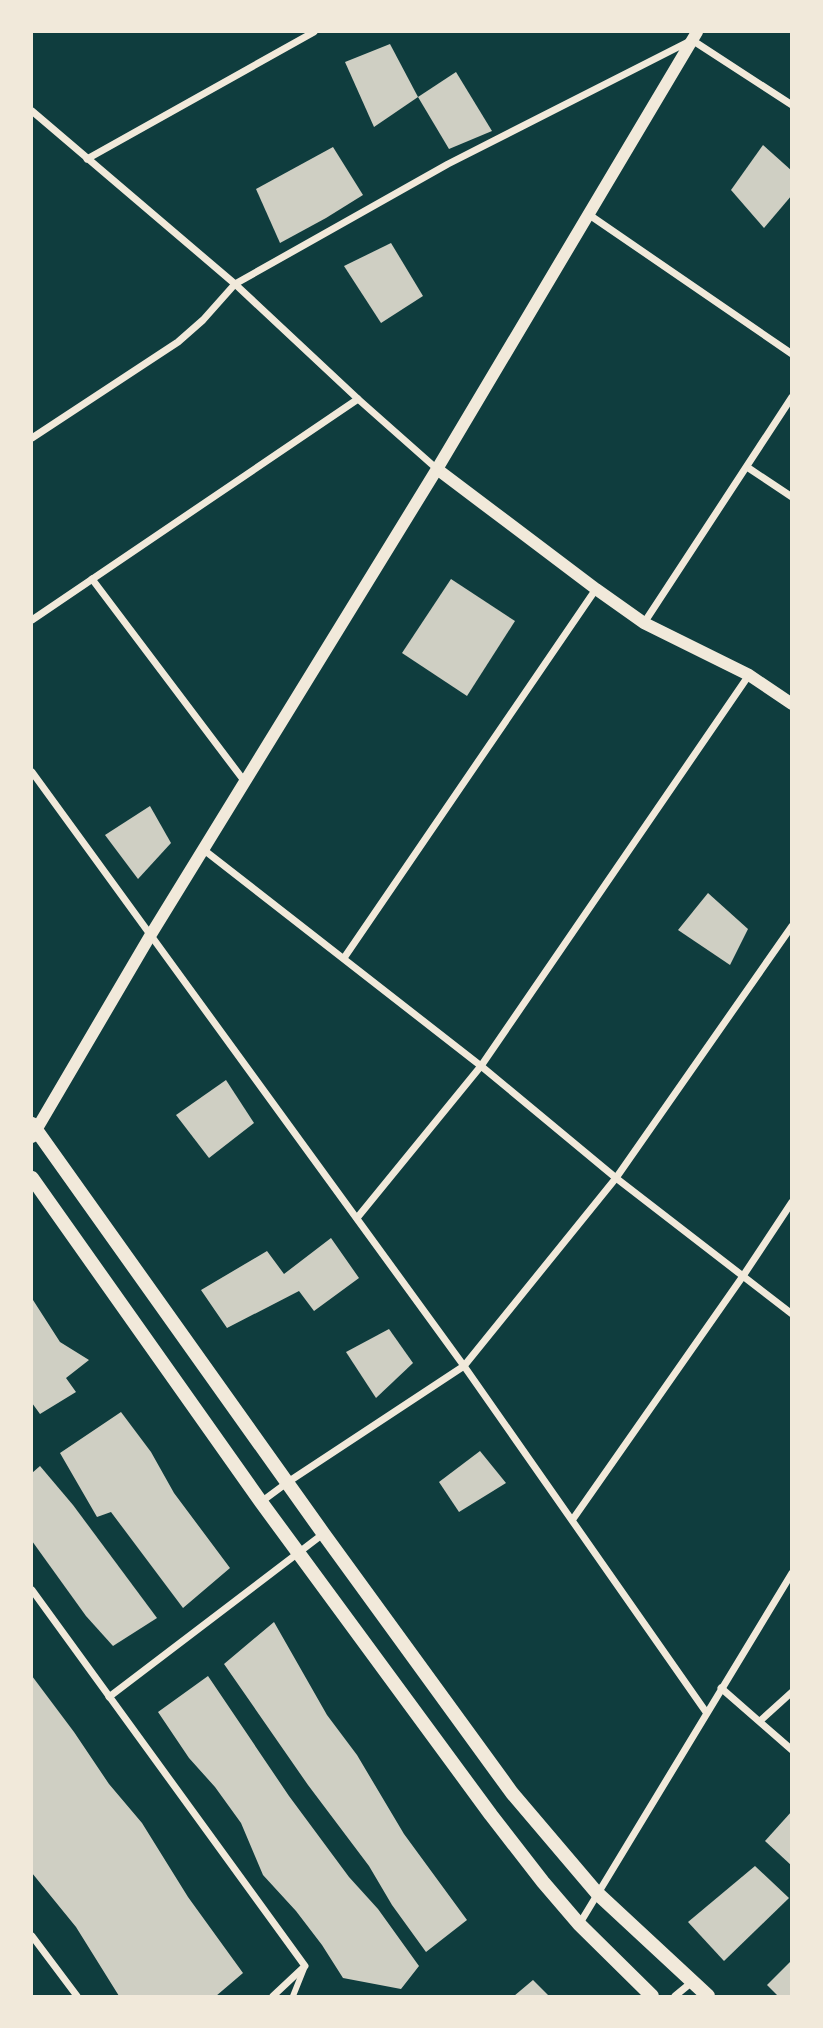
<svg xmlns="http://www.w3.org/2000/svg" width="823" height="2028" viewBox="0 0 823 2028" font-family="Barlow,sans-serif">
<rect width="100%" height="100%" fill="#0f3d3e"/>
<g fill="#cfcfc3">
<polygon points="390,44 418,97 374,127 345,62"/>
<polygon points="456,72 492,131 449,149 418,97"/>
<polygon points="763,145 792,171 792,195 764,228 731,190"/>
<polygon points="333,147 363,195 326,218 280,243 256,189"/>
<polygon points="391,243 423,296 381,323 344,266"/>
<polygon points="451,579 515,621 467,696 402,653"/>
<polygon points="150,806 171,843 138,879 105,835"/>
<polygon points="708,893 748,929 730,965 678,930"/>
<polygon points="226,1080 254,1123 209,1158 176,1115"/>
<polygon points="331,1238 359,1278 314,1311 299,1291 227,1328 201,1290 267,1251 284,1274"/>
<polygon points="33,1300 60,1342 89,1360 66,1378 76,1392 40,1414 32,1403"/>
<polygon points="389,1329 413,1363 376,1398 346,1352"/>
<polygon points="121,1412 151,1452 174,1493 230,1568 183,1608 111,1512 97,1517 60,1453"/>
<polygon points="480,1451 506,1483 459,1512 439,1482"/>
<polygon points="40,1466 73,1505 157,1618 113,1646 86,1616 32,1541 32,1473"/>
<polygon points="274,1622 327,1715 357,1755 404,1834 467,1920 426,1952 392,1905 369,1866 308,1785 224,1664"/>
<polygon points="32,1676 74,1732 109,1784 142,1823 188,1897 243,1973 216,1996 119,1996 76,1927 32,1873"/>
<polygon points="208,1676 289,1796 349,1877 378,1909 419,1966 401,1989 343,1978 322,1945 296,1911 263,1875 241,1823 215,1787 189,1758 158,1712"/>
<polygon points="792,1811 792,1866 765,1841"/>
<polygon points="755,1866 789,1898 724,1961 688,1922"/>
<polygon points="792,1960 792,1996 778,1996 767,1985"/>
<polygon points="533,1980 549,1996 514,1996"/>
</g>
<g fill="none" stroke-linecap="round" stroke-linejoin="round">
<polyline stroke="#f1e9da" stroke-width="6" points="293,1996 305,1966"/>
<g stroke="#f1e9da" stroke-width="7">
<polyline points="32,111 235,284 358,399 437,469"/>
<polyline points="87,159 314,32"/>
<polyline points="588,214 792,354"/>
<polyline points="32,438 178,342 203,320 235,284 448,164 692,40 792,105"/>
<polyline points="747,467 792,497"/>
<polyline points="92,579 245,782"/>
<polyline points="32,620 358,399"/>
<polyline points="644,623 792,397"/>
<polyline points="32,772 464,1366 706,1712"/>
<polyline points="204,850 481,1066 616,1178 792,1314"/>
<polyline points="344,958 596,589"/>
<polyline points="357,1218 481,1066 749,675"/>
<polyline points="261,1502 288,1482 464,1366 616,1178 792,926"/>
<polyline points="573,1519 743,1276 792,1202"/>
<polyline points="32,1590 305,1966 273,1996"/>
<polyline points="721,1688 792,1750"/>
<polyline points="109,1697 323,1534"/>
<polyline points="760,1721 792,1692"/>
<polyline points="580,1923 792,1573"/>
<polyline points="32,1936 77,1996"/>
<polyline points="675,1996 692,1982"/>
</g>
<g stroke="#f1e9da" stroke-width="12">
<polyline points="437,469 596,589 644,623 749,675 792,704"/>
<polyline points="32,1137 150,936 437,469 697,32"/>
</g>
<g stroke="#f1e9da" stroke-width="14">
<polyline points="32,1124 323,1533 512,1793 597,1893 708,1996"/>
<polyline points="32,1178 261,1502 491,1815 543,1882 579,1924 652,1996"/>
</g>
</g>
<rect width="823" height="2028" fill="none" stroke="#f1e9da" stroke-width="66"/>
</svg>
